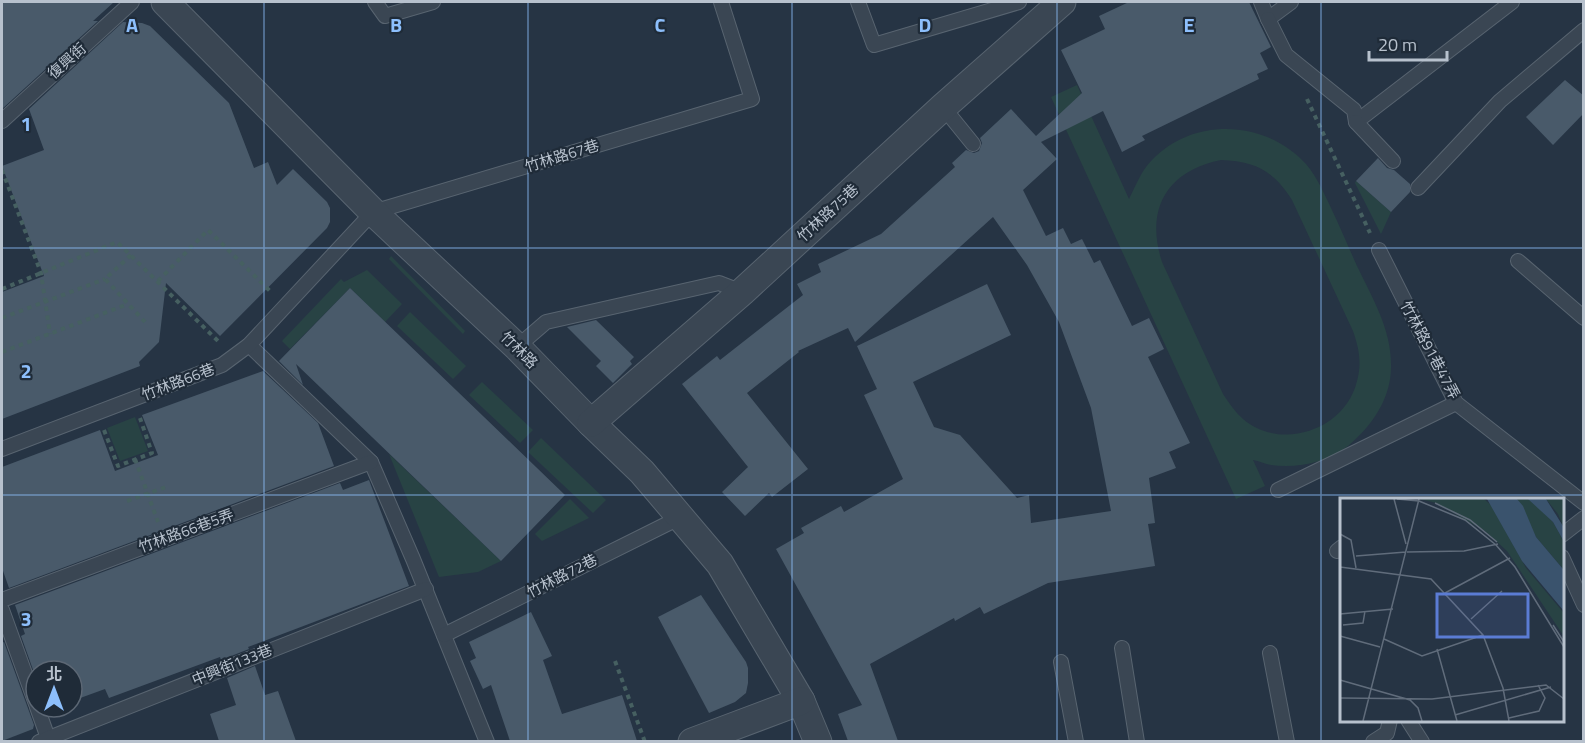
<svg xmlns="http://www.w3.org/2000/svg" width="1585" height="743" viewBox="0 0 1585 743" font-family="'Titillium Web','Noto Sans TC',sans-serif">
<rect width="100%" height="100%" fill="#263444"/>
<g fill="#284344" fill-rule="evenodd">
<path d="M1077,85l52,114c7,-14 12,-28 23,-39 42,-44 114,-40 154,4 11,13 18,29 25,44 9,19 17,38 26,58 15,31 34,63 34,98 1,33 -18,61 -43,82 -19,16 -52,23 -77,19 -6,-1 -12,-4 -18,-5l12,26 -29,13 -185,-402zM1221,160c34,1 53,11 71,40l61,131c6,17 9,32 4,50 -11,48 -75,71 -114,38 -8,-7 -14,-16 -20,-25l-61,-132c-17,-52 4,-91 59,-102z"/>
<polygon points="1356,181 1391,212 1381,234 1355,183"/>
<polygon points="391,256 465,331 463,334 389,259"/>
<polygon points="367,270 402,304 385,322 350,288 290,349 282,341 341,279 344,282"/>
<polygon points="410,312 466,366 453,379 397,326"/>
<polygon points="482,382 533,430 520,443 469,395"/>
<polygon points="135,417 148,451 120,461 107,428"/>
<polygon points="541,438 606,500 593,513 528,452"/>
<polygon points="389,454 501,561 478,572 439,577"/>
<polygon points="570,499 589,518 542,541 535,534"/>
</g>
<g fill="#495a6a">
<polygon points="2,2 114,2 93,21 98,21 2,109"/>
<polygon points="1129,2 1249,2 1271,47 1260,53 1268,69 1257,74 1259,79 1142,136 1145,140 1122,152 1103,111 1041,142 1057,159 1023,190 1046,236 1063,228 1071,244 1082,239 1094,263 1100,260 1132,326 1149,318 1164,349 1148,357 1190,443 1169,452 1176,468 1149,478 1155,523 1148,524 1155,566 1048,583 984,614 980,607 955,621 954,618 870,664 898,741 848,741 838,714 862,705 776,549 804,533 801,528 841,506 844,512 903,479 864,395 877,389 857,346 987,284 1011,335 913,382 934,427 960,435 1017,498 1029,495 1031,523 1111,511 1091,408 1059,322 1027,265 993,217 855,342 848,328 798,351 799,352 747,393 808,469 772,497 769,493 745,516 722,492 748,467 682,384 717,356 720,360 803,295 797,284 821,272 818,264 881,234 955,167 952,163 966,150 974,153 979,151 982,143 980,138 1011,109 1036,136 1082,93 1061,50 1105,29 1099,16"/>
<polygon points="123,22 142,23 150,26 229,103 254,168 268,162 277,185 293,169 327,202 330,208 330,222 327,228 220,336 166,283 159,342 139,362 140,366 2,419 2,292 44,276 2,166 44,150 29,109"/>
<polygon points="1565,80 1584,96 1584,113 1553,145 1526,117"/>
<polygon points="1378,158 1387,168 1394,170 1410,184 1410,192 1391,212 1356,181"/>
<polygon points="350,288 565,495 501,561 296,364 303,385 279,361"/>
<polygon points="596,320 634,357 630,361 632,364 613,383 596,366 601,361 567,327"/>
<polygon points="263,371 318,423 334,466 9,588 2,568 2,467 100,430 115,471 136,463 158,455 142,415"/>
<polygon points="369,480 409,586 248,647 249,649 221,660 220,657 109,698 105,689 72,701 72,671 36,671 36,678 21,636 25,634 15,605 340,483 343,490"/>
<polygon points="701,595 746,662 748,668 748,683 746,693 735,702 709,713 658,617"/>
<polygon points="531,612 552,656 543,660 562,714 622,695 637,741 510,741 491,685 483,689 470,661 476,658 469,642"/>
<polygon points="4,642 34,725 33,729 2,741 2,643"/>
<polygon points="255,666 265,695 278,691 296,741 219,741 210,714 236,705 227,678"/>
</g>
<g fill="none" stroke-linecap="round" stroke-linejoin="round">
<defs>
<g id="service">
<polyline points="375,2 385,16 433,2"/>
<polyline points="858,2 874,45 1019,2"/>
<polyline points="1261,2 1268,19 1291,2"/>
<polyline points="1268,19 1286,55 1354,110 1356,122 1512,2"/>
<polyline points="943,107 973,144"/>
<polyline points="2,121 132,2"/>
<polyline points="1356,122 1393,161"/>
<polyline points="1418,188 1500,101 1584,30"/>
<polyline points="1379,250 1456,403 1584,503"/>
<polyline points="1518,261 1584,318"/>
<polyline points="249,345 371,462 413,559 487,742"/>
<polyline points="517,347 546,322 719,283 742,292"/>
<polyline points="2,449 222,365 249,345 373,212 752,99 721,2"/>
<polyline points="1278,490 1456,403"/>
<polyline points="1562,535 1584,518"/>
<polyline points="1337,551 1342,547"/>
<polyline points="1562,557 1584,605"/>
<polyline points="2,600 371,462"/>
<polyline points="2,610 36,704"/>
<polyline points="444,635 681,517"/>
<polyline points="1122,648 1137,742"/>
<polyline points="1270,653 1287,742"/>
<polyline points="1061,662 1076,742"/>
<polyline points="37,707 48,738"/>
<polyline points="1408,720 1422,742"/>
<polyline points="39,742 426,589"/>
<polyline points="1373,742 1387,733 1390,720"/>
</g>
<g id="minor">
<polyline points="165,2 373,212 517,347 591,423 642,472 720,564 801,701 818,742"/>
<polyline points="591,423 742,292 943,107 1062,2"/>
<polyline points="692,742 801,701"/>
</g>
</defs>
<use href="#service" stroke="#586470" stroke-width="16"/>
<use href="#minor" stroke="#586470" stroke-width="29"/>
<g stroke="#466061" stroke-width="4" stroke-dasharray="4.5 4.5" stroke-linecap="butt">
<polyline points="1307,99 1370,233"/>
<polyline points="2,170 41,273 50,334"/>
<polyline points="131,255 105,279 145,322"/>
<polyline points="158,281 208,230 272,293"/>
<polyline points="2,289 117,242 220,343"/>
<polyline points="2,318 105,279"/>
<polyline points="2,352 128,304"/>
<polyline points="104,430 118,466 152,453 140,418"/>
<polyline points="135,459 158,522"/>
<polyline points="127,501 169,486"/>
<polyline points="615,661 645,742"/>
</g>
<use href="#service" stroke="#3a4653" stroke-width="14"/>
<use href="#minor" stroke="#3a4653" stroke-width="27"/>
</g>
<path fill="none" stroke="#8dbffc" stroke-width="1.5" stroke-opacity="0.55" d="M264,2v740M528,2v740M792,2v740M1057,2v740M1321,2v740M2,248h1582M2,495h1582"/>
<g text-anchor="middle" stroke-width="4.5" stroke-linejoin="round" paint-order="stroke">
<g font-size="15" fill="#b7c1cd" stroke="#1f2b38">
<text transform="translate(67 61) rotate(-42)" y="5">復興街</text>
<text transform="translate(562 156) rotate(-17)" y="5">竹林路67巷</text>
<text transform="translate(828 213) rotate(-43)" y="5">竹林路75巷</text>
<text transform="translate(519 350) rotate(45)" y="5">竹林路</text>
<text transform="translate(1430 350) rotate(62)" y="5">竹林路91巷47弄</text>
<text transform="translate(178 382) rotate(-21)" y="5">竹林路66巷</text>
<text transform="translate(186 531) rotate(-20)" y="5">竹林路66巷5弄</text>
<text transform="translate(562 576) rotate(-27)" y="5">竹林路72巷</text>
<text transform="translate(232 665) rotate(-22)" y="5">中興街133巷</text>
</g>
</g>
<g transform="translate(1340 498)">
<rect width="224" height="224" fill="#263444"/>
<path d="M80,1h64l7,6 35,63 37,44v23l-56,-84 -22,-20 -49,-28zM177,1h13l23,23 10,18v29l-27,-32zM206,1h17v27l-5,-12z" fill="#284344"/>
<path d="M147,1h30l6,7 13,31 27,32v41l-41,-49zM188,1h18l17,27v14l-10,-18z" fill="#3a536d"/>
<path fill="none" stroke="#606c7b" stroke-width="1.5" d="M54,1l12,45M57,1l22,2M79,3l46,19 31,25 19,22 49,80M95,5l35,17 27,22M0,36l11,6 5,28M67,54l57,-1 34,-7M16,58l50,-4M0,69l91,12 52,56 20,53 6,33M105,95l65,-35M0,116l53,-5M131,121l31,-28M3,127l20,-2 2,-12M213,127l11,17M0,138l40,11M44,141l38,17 61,-21M97,151l20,72M0,182l70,20 8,8 4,13M0,200l92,1 114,-14 18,14M115,217l96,-28M169,220l30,-7 6,-13 -7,-13M23,223l56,-222"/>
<path fill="#5b7cd4" fill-opacity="0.15" stroke="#5b7cd4" stroke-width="3" d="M97,96h91v43h-91z"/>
<rect width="224" height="224" fill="none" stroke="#b7c1cd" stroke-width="3"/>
</g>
<g font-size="20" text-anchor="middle" font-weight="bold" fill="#8dbffc" stroke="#1f2b38" stroke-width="4.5" stroke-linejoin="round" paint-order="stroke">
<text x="132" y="32">A</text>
<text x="396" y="32">B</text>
<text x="660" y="32">C</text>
<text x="925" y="32">D</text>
<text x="1189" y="32">E</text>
<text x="26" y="131">1</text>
<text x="26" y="378">2</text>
<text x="26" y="626">3</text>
</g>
<rect width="1585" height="743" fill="none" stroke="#b7c1cd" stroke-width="6"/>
<g transform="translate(54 689)"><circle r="28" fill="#1f2b38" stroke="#5c6774" stroke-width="1.5"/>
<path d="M0-4.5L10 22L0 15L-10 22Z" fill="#8dbffc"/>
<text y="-9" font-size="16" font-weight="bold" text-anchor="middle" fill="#b7c1cd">北</text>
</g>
<path d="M1369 51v9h78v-9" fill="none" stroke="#b7c1cd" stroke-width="3"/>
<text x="1378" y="51" font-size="18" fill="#b7c1cd" stroke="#1f2b38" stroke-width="4.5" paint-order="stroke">20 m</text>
</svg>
